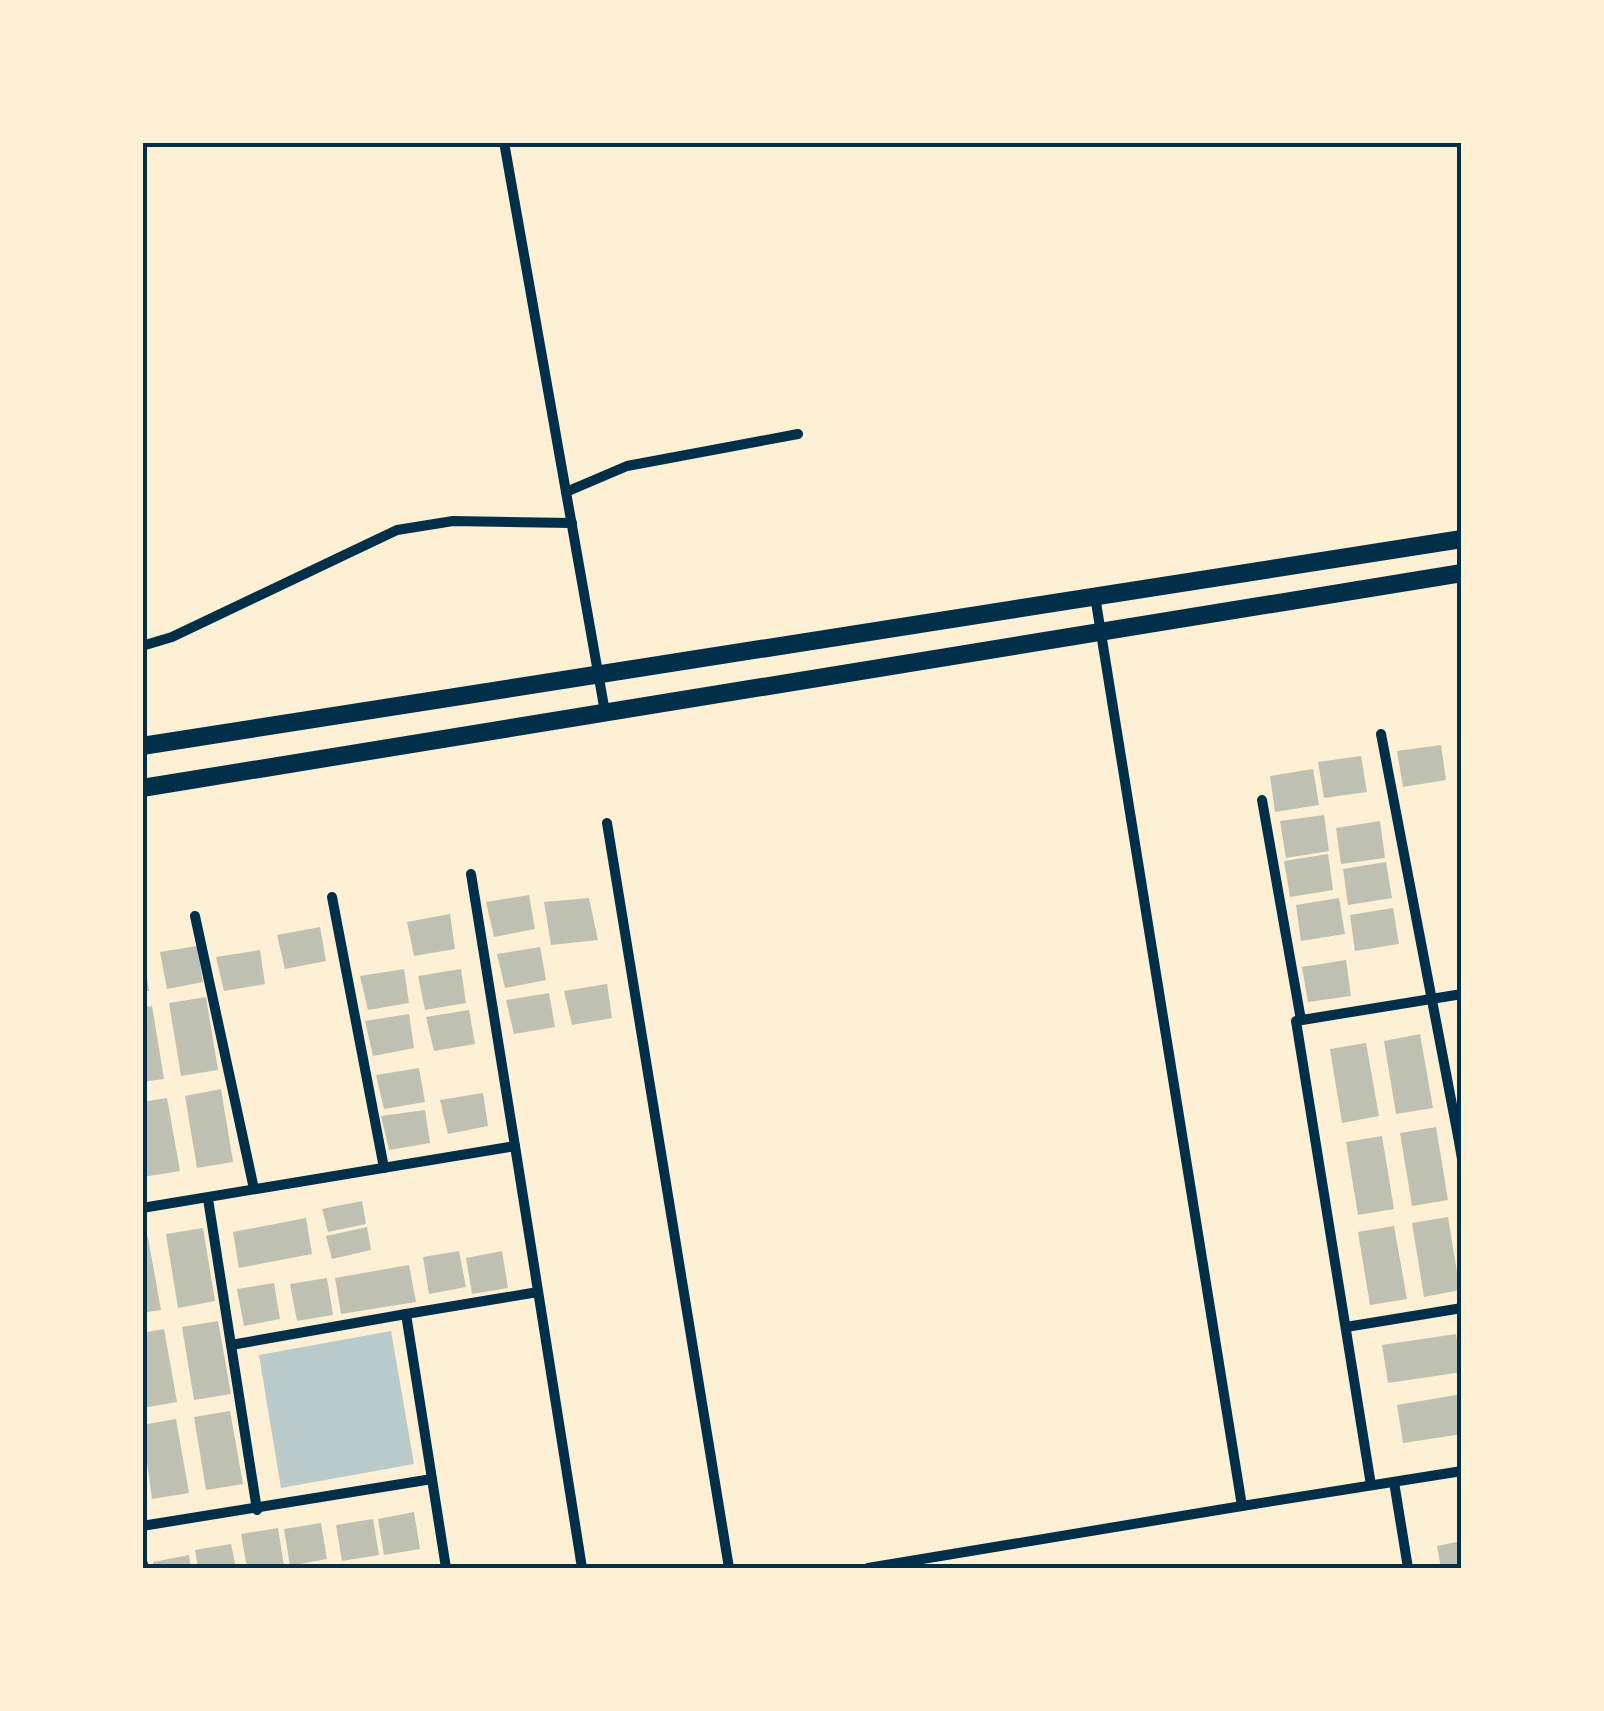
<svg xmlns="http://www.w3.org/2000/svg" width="1604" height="1711" viewBox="0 0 1604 1711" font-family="'Sofia Sans Condensed',sans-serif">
<rect width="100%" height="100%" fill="#fdf0d5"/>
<polygon fill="#b9caca" points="391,1331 414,1464 281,1488 259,1355"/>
<g fill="#bec0b2">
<polygon points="1441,745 1446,780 1403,787 1397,751"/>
<polygon points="1361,756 1367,792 1324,798 1318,762"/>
<polygon points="1313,769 1319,805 1275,812 1270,776"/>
<polygon points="1324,815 1329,851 1286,858 1280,821"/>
<polygon points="1380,821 1385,858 1341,864 1336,828"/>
<polygon points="1328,854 1333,890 1290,897 1284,861"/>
<polygon points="1386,862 1392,898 1348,905 1343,869"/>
<polygon points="529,895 535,929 494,937 486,902"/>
<polygon points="589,898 598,940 551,945 544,902"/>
<polygon points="1339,898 1345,934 1301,941 1296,905"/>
<polygon points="1393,908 1399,944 1355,951 1350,915"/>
<polygon points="450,914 455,949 414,956 407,922"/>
<polygon points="320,927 326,961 285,969 277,935"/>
<polygon points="197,946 203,982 167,989 160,952"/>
<polygon points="540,947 546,980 505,988 497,954"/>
<polygon points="260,950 265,984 224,991 216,957"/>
<polygon points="1346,960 1351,996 1308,1002 1302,967"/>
<polygon points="145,963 149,991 142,992 142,964"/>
<polygon points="404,969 409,1003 368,1010 360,976"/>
<polygon points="461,969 466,1003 425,1010 418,976"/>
<polygon points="607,984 612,1018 572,1025 564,991"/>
<polygon points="549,993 555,1027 514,1034 506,1000"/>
<polygon points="206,997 218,1070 181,1076 169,1003"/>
<polygon points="152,1006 164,1079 142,1082 142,1007"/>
<polygon points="469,1010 475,1044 434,1051 426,1017"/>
<polygon points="409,1014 414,1048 373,1056 365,1021"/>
<polygon points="1420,1034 1433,1108 1396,1114 1384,1041"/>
<polygon points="1366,1043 1379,1116 1342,1123 1330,1049"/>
<polygon points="419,1068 425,1102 384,1109 376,1075"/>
<polygon points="221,1089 233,1162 197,1168 185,1096"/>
<polygon points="483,1093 488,1126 448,1134 440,1100"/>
<polygon points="167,1098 180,1171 143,1177 142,1102"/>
<polygon points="425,1110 430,1143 389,1150 381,1116"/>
<polygon points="1436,1127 1448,1200 1412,1206 1400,1133"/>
<polygon points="1382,1136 1394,1209 1358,1215 1346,1142"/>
<polygon points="362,1201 366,1224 328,1232 322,1209"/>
<polygon points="1448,1217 1460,1290 1424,1297 1412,1223"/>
<polygon points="306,1218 312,1254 239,1268 233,1232"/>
<polygon points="1394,1226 1407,1299 1370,1305 1358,1232"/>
<polygon points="367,1227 371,1250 332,1259 326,1236"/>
<polygon points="203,1228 215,1301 178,1308 166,1234"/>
<polygon points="148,1237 161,1310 142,1313 142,1238"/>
<polygon points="459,1251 466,1287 429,1294 423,1257"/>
<polygon points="502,1251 508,1288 472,1294 466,1258"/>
<polygon points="409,1265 416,1302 341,1314 335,1278"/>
<polygon points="327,1278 333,1315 297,1321 290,1284"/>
<polygon points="274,1283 280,1319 244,1326 237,1289"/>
<polygon points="218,1321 231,1394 194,1400 182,1327"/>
<polygon points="164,1329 177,1402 142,1408 142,1333"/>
<polygon points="1456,1334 1462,1372 1388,1383 1382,1345"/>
<polygon points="1462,1394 1462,1434 1403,1443 1397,1405"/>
<polygon points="230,1411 243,1484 206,1490 194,1417"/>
<polygon points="176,1419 189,1493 152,1499 142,1425"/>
<polygon points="414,1512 420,1549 384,1555 378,1519"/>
<polygon points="373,1519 379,1555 342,1561 336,1525"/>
<polygon points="321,1523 327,1559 290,1566 284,1529"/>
<polygon points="278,1528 284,1565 247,1568 241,1534"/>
<polygon points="1462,1541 1462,1568 1441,1568 1437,1546"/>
<polygon points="231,1544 236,1568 198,1568 195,1550"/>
<polygon points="189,1555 191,1568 154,1568 153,1562"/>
</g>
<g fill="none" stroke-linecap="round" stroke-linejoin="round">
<g stroke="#003049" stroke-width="10">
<polyline points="504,142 605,712"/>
<polyline points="566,492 627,466 798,434"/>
<polyline points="1095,596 1242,1506 1462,1471"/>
<polyline points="142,646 172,637 397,530 453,521 572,523"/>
<polyline points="1381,734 1458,1136 1462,1136"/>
<polyline points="1262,800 1301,1020"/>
<polyline points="607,823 729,1568"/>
<polyline points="471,874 515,1146"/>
<polyline points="332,897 384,1168"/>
<polyline points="195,916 254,1189"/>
<polyline points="1458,1136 1462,1159"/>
<polyline points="208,1199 257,1510"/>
<polyline points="142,1208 515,1146 582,1568"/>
<polyline points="1346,1327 1462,1308"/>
<polyline points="231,1345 406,1314"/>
<polyline points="1394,1482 1408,1568"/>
<polyline points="1371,1485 1296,1021 1462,994"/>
<polyline points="142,1526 432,1479"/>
<polyline points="142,1561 144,1568"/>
<polyline points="446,1568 406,1314 538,1292"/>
<polyline points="868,1568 1242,1506"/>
</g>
<g stroke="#003049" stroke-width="18">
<polyline points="142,746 1462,539"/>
<polyline points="142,788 1462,573"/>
</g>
</g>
<rect width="1604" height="1711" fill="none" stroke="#fdf0d5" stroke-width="290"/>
<rect x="145" y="145" width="1314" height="1421" fill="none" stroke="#003049" stroke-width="4"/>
</svg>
